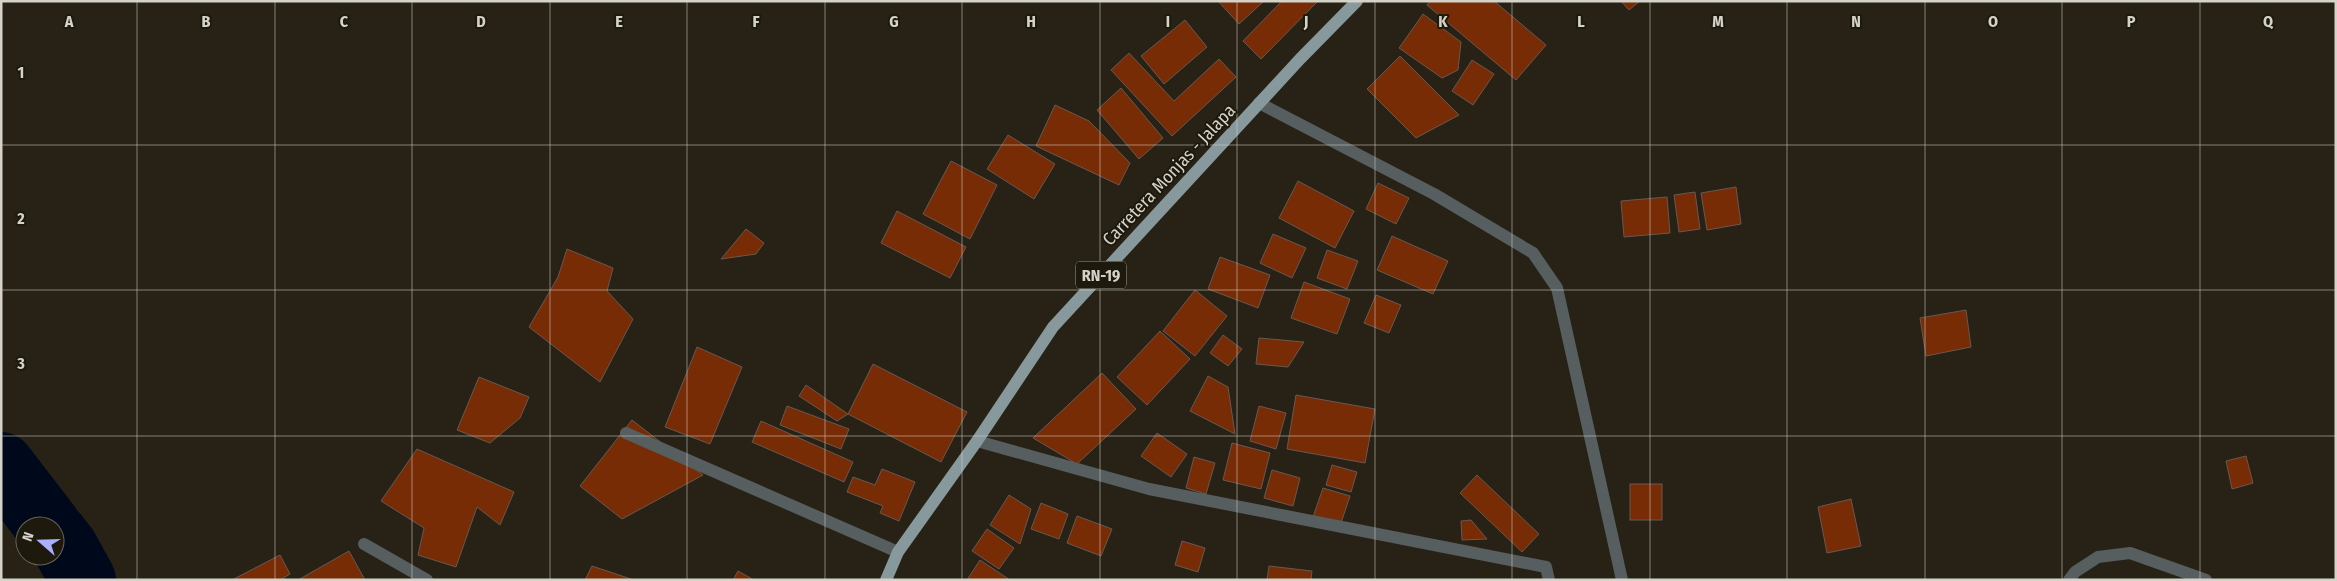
<svg xmlns="http://www.w3.org/2000/svg" width="2337" height="581" viewBox="0 0 2337 581" font-family="'Fira Sans Condensed',sans-serif">
<rect width="100%" height="100%" fill="#272215"/>
<g fill="none" stroke-linecap="round" stroke-linejoin="round">
<g stroke="#00091b" stroke-width="66">
<polyline points="1,465 48,526"/>
<polyline points="55,535 66,549 83,580"/>
</g>
</g>
<g fill="#782c05" stroke="#685852">
<polygon points="1218,1 1264,1 1239,24"/>
<polygon points="1282,1 1318,1 1261,59 1243,41"/>
<polygon points="1430,1 1494,1 1546,45 1516,80 1427,5"/>
<polygon points="1621,1 1640,1 1629,10"/>
<polygon points="1423,14 1461,42 1458,70 1442,78 1399,48"/>
<polygon points="1185,20 1207,47 1164,84 1141,56"/>
<polygon points="1129,53 1174,101 1219,59 1236,77 1172,136 1111,70"/>
<polygon points="1400,56 1459,115 1416,138 1367,89"/>
<polygon points="1472,60 1494,74 1473,105 1452,91"/>
<polygon points="1121,88 1163,138 1139,159 1097,110"/>
<polygon points="1055,105 1089,121 1130,163 1119,185 1036,146"/>
<polygon points="1008,135 1055,164 1034,199 987,169"/>
<polygon points="951,161 997,185 970,239 923,214"/>
<polygon points="1298,181 1354,211 1335,248 1279,218"/>
<polygon points="1378,183 1409,198 1396,224 1366,209"/>
<polygon points="1736,187 1741,224 1707,230 1701,193"/>
<polygon points="1695,192 1700,229 1679,232 1674,195"/>
<polygon points="1667,197 1670,233 1624,237 1621,201"/>
<polygon points="897,211 966,247 950,278 881,243"/>
<polygon points="746,229 764,243 756,254 721,259"/>
<polygon points="1273,234 1306,248 1292,278 1260,263"/>
<polygon points="1392,236 1448,261 1433,294 1377,270"/>
<polygon points="567,249 613,268 607,291 633,319 600,382 529,327 558,277"/>
<polygon points="1327,250 1358,261 1347,289 1317,278"/>
<polygon points="1220,257 1270,275 1258,308 1208,289"/>
<polygon points="1304,282 1350,299 1337,334 1291,318"/>
<polygon points="1195,290 1227,316 1195,356 1163,331"/>
<polygon points="1376,295 1401,305 1389,333 1364,323"/>
<polygon points="1966,310 1971,347 1926,356 1920,318"/>
<polygon points="1160,331 1190,359 1147,405 1117,377"/>
<polygon points="1223,335 1242,349 1228,366 1210,353"/>
<polygon points="1259,338 1304,342 1288,367 1256,364"/>
<polygon points="697,347 742,367 710,444 665,427"/>
<polygon points="873,364 967,412 941,462 848,414"/>
<polygon points="1102,373 1136,409 1077,464 1033,438"/>
<polygon points="1208,376 1228,387 1235,434 1190,411"/>
<polygon points="479,377 529,397 520,418 490,443 457,430"/>
<polygon points="806,385 848,414 837,421 799,396"/>
<polygon points="1296,395 1375,409 1365,463 1287,449"/>
<polygon points="787,406 849,429 841,449 780,425"/>
<polygon points="1259,406 1286,413 1276,449 1250,441"/>
<polygon points="632,420 703,475 622,519 580,486"/>
<polygon points="761,421 853,462 844,482 752,442"/>
<polygon points="1157,433 1187,454 1171,477 1141,456"/>
<polygon points="1232,443 1270,453 1261,489 1223,480"/>
<polygon points="417,449 514,492 500,525 477,507 456,567 418,555 424,528 381,501"/>
<polygon points="2246,456 2253,483 2232,489 2226,461"/>
<polygon points="1194,457 1215,463 1206,494 1186,488"/>
<polygon points="1332,465 1357,472 1351,492 1326,485"/>
<polygon points="882,469 915,482 899,521 880,513 883,506 847,492 853,477 875,485"/>
<polygon points="1272,470 1300,478 1293,506 1264,498"/>
<polygon points="1477,475 1539,534 1522,552 1460,493"/>
<rect x="1630" y="484" width="32" height="36"/>
<polygon points="1323,488 1350,496 1340,526 1313,517"/>
<polygon points="1009,495 1031,509 1020,544 990,525"/>
<polygon points="1851,499 1861,546 1827,553 1818,507"/>
<polygon points="1041,503 1068,514 1059,539 1031,529"/>
<polygon points="1077,516 1112,529 1101,556 1067,543"/>
<polygon points="1471,520 1487,539 1462,540 1461,521"/>
<polygon points="987,529 1014,548 999,569 972,551"/>
<polygon points="1182,541 1205,548 1198,572 1175,565"/>
<polygon points="349,551 365,580 298,580"/>
<polygon points="280,555 290,574 280,580 232,580"/>
<polygon points="980,560 1010,580 967,580"/>
<polygon points="592,566 634,580 585,580"/>
<polygon points="1269,566 1312,571 1311,580 1267,580"/>
<polygon points="738,571 754,580 733,580"/>
</g>
<g fill="none" stroke-linecap="round" stroke-linejoin="round">
<g stroke="#565e60" stroke-width="12">
<polyline points="1259,103 1434,194 1533,253 1557,288 1622,580"/>
<polyline points="626,433 898,552"/>
<polyline points="977,441 1149,489 1546,567 1549,580"/>
<polyline points="364,544 427,580"/>
<polyline points="2069,580 2075,572 2098,557 2130,553 2206,580"/>
</g>
<polyline stroke="#88999d" stroke-width="12" points="886,580 898,552 977,441 1053,327 1300,59 1357,1"/>
</g>
<path fill="none" stroke="#d4d2c9" stroke-width="1" stroke-opacity="0.55" d="M137,1v579M275,1v579M412,1v579M550,1v579M687,1v579M825,1v579M962,1v579M1100,1v579M1237,1v579M1375,1v579M1512,1v579M1650,1v579M1787,1v579M1925,1v579M2062,1v579M2200,1v579M1,145h2335M1,290h2335M1,436h2335"/>
<g text-anchor="middle" stroke-width="4" stroke-linejoin="round" paint-order="stroke">
<rect fill="#1d190c" stroke="#9d9a90" stroke-width="1" x="1076" y="261.5" width="50" height="27" rx="4"/>
<g font-size="16" font-weight="bold" fill="#d4d2c9">
<text x="1101" y="281">RN-19</text>
</g>
<g font-size="18" fill="#d4d2c9" stroke="#1d190c">
<text transform="translate(1169 175) rotate(-47)" y="6">Carretera Monjas - Jalapa</text>
</g>
</g>
<g font-size="16" text-anchor="middle" font-weight="bold" fill="#d4d2c9" stroke="#1d190c" stroke-width="4" stroke-linejoin="round" paint-order="stroke">
<text x="69" y="27">A</text>
<text x="206" y="27">B</text>
<text x="344" y="27">C</text>
<text x="481" y="27">D</text>
<text x="619" y="27">E</text>
<text x="756" y="27">F</text>
<text x="894" y="27">G</text>
<text x="1031" y="27">H</text>
<text x="1168" y="27">I</text>
<text x="1306" y="27">J</text>
<text x="1443" y="27">K</text>
<text x="1581" y="27">L</text>
<text x="1718" y="27">M</text>
<text x="1856" y="27">N</text>
<text x="1993" y="27">O</text>
<text x="2131" y="27">P</text>
<text x="2268" y="27">Q</text>
<text x="21" y="78">1</text>
<text x="21" y="224">2</text>
<text x="21" y="369">3</text>
</g>
<rect width="2337" height="581" fill="none" stroke="#d4d2c9" stroke-width="5"/>
<g transform="translate(40 541) rotate(290)"><circle r="24" fill="#1d190c" stroke="#666358"/>
<path d="M0-4L9 19L0 12L-9 19Z" fill="#a9b0fc"/>
<text y="-8" font-size="14" font-weight="bold" text-anchor="middle" fill="#d4d2c9">N</text>
</g>
</svg>
